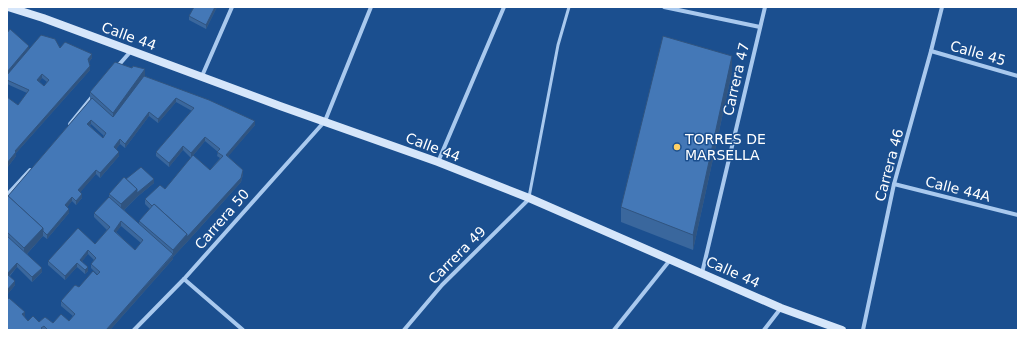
<svg xmlns="http://www.w3.org/2000/svg" width="1025" height="337" viewBox="0 0 1025 337" font-family="'DejaVu Sans',sans-serif">
<rect width="100%" height="100%" fill="#1b4f8f"/>
<g fill="none" stroke-linecap="round" stroke-linejoin="round">
<polyline stroke="#a9c9ee" stroke-width="3" points="529,197 558,45 569,7"/>
<g stroke="#a9c9ee" stroke-width="4">
<polyline points="664,7 760,27"/>
<polyline points="931,51 1018,76"/>
<polyline points="117,67 131,51"/>
<polyline points="202,76 232,7"/>
<polyline points="70,124 92,97"/>
<polyline points="438,162 504,7"/>
<polyline points="894,184 1018,215"/>
<polyline points="7,195 30,170"/>
<polyline points="702,273 765,7"/>
<polyline points="184,279 243,330"/>
<polyline points="134,330 184,279 325,121 371,7"/>
<polyline points="404,330 442,285 529,199"/>
<polyline points="614,330 670,260"/>
<polyline points="764,330 781,308"/>
<polyline points="863,330 894,184 931,51 942,7"/>
</g>
<polyline stroke="#d6e6fa" stroke-width="8" points="8,7 43,18 280,106 438,162 529,198 781,308 842,330"/>
</g>
<g fill="#3a679d" fill-rule="evenodd">
<polygon points="217,7 206,29 189,20 189,16"/>
<path d="M7,31l22,19 31,-2 32,10 -3,4 1,8 -74,83v3l-9,12 11,-63 9,-12 -20,-9zM42,78l5,4 -3,4 -5,-4z"/>
<polygon points="732,72 693,250 621,222 621,207"/>
<path d="M145,76l110,49 -27,31 15,18 -2,8 -54,60 -14,15v2l-63,71h-103v-30l18,16 -1,1 4,4 25,2 16,-2 4,-5 -12,-10v-5l18,-14 19,-12 -7,-7v-4l3,-4 -6,-6 -6,7 6,10 -3,3 -8,-7 -12,13 -17,-15v-4l47,-17 12,-14 -13,-13v-4l15,-16v-3l17,-15 28,4 -17,14 -13,13 15,14v-3l11,-12 -5,-5v-5l20,-10 45,-19 10,-12 -3,-2 1,-4 -13,-11 -14,17 -8,-8 -14,17 -13,-11v-4l36,-41 -16,-9 -18,21 -9,-7 -24,32 -5,-4 -4,5 3,7 -19,22 -4,-4 -16,18 2,6 -6,7 -4,-4 -5,6 2,6 -22,26 -4,-3 -16,18 15,18 -10,10 -15,-15 -7,9 5,9 -8,10v-100l1,1 82,-96v-8zM91,124l13,12 -1,2 -13,-12zM121,226l20,17 -6,7 -19,-18z"/>
</g>
<g fill="#305480">
<polygon points="215,7 217,7 206,29 206,25"/>
<polygon points="29,46 29,54 7,80 7,72"/>
<polygon points="92,54 92,58 88,63 88,59"/>
<polygon points="732,56 732,72 693,250 693,235"/>
<polygon points="90,66 90,70 16,153 16,156 7,168 7,163 15,151"/>
<polygon points="145,69 145,78 113,122 113,113"/>
<polygon points="42,74 42,78 37,85 37,80"/>
<polygon points="176,98 176,102 158,123 158,119"/>
<polygon points="149,112 149,116 125,148 125,144"/>
<polygon points="91,120 91,124 87,128 87,124"/>
<polygon points="255,121 255,125 226,159 226,155"/>
<polygon points="205,137 205,141 191,158 191,153"/>
<polygon points="120,139 120,144 114,152 114,147"/>
<polygon points="183,146 183,150 169,167 169,163"/>
<polygon points="119,152 119,156 100,178 100,173"/>
<polygon points="96,170 96,174 78,195 78,190"/>
<polygon points="243,170 243,174 241,182 187,242 173,257 173,259 110,330 106,330 173,255 173,250"/>
<polygon points="154,179 154,183 137,197 137,193"/>
<polygon points="137,189 137,197 121,213 121,204"/>
<polygon points="82,194 82,198 76,205 76,201"/>
<polygon points="72,197 72,201 65,210 65,205"/>
<polygon points="69,209 69,213 47,239 47,235"/>
<polygon points="121,221 121,226 114,235 114,231"/>
<polygon points="43,228 43,236 24,257 24,248"/>
<polygon points="88,250 88,254 80,264 80,260"/>
<polygon points="17,263 17,267 7,278 7,274"/>
<polygon points="77,263 77,267 65,280 65,276"/>
<polygon points="88,267 88,271 85,274 85,270"/>
<polygon points="42,268 42,272 32,282 32,277"/>
<polygon points="15,281 15,285 7,295 7,290"/>
<polygon points="25,312 25,316 22,319 22,314"/>
</g>
<g fill="#4478b7" stroke="#305480" fill-rule="evenodd">
<polygon points="194,7 215,7 206,25 189,16"/>
<polygon points="10,29 29,46 7,72 7,33"/>
<path d="M41,35l14,4 5,9 5,-6 27,12 -4,5 2,7 -75,85 1,1 -9,11v-66l11,8 11,-15 -22,-10v-5zM42,74l7,6 -5,6 -7,-6z"/>
<polygon points="663,36 732,56 693,235 621,207"/>
<polygon points="115,62 132,68 133,66 145,69 113,113 90,92"/>
<path d="M144,76l65,24 46,21 -29,34 17,15 -2,8 -54,59v-3l-33,-30 -2,2 -7,-7 15,-14 5,4 28,-34 17,15 13,-14 -6,-4 3,-3 -15,-12 -14,16 -8,-7 -14,17 -13,-11 38,-44 -18,-10 -18,21 -9,-7 -24,32 -5,-5 -6,8 5,5 -19,21 -4,-3 -18,20 4,4 -6,7 -4,-4 -7,8 4,4 -22,26 -4,-4v-3l-35,-32 84,-98 21,19zM91,120l15,13 -3,5 -16,-14z"/>
<polygon points="141,167 154,179 137,193 137,189 126,179"/>
<polygon points="124,177 137,189 121,204 109,194"/>
<polygon points="7,195 43,228 24,248 7,232"/>
<path d="M109,197l64,57 -67,76h-58l-4,-4 -3,2 2,2h-36v-30l2,-2 16,14 -3,2 6,7 5,-5 6,6 6,-5 8,6 8,-9 8,7 6,-7 -14,-13 14,-16 4,2 14,-16 4,4 3,-3 -9,-8 5,-6 -8,-8 -8,10 8,7 -3,3 -8,-7 -12,13 -17,-15 30,-33 17,16 15,-17 -16,-14zM121,221l22,19 -8,10 -21,-19z"/>
<polygon points="154,204 187,234 173,250 139,221"/>
<polygon points="7,236 42,268 32,277 17,263 7,274 15,281 7,290"/>
</g>
<circle fill="#ffd166" stroke="#1b4f8f" stroke-width="1.5" cx="677" cy="147" r="4"/>
<g text-anchor="middle" stroke-width="3" stroke-linejoin="round" paint-order="stroke">
<g font-size="14" fill="#fff" stroke="#1b4f8f">
<text transform="translate(129 36) rotate(20)" y="5">Calle 44</text>
<text transform="translate(978 53) rotate(16)" y="5">Calle 45</text>
<text transform="translate(736 79) rotate(-77)" y="5">Carrera 47</text>
<text transform="translate(433 147) rotate(21)" y="5">Calle 44</text>
<text transform="translate(889 165) rotate(-75)" y="5">Carrera 46</text>
<text transform="translate(958 189) rotate(14)" y="5">Calle 44A</text>
<text transform="translate(222 219) rotate(-49)" y="5">Carrera 50</text>
<text transform="translate(457 255) rotate(-45)" y="5">Carrera 49</text>
<text transform="translate(733 272) rotate(24)" y="5">Calle 44</text>
</g>
<g font-size="14" fill="#fff" stroke="#1b4f8f" text-anchor="start">
<text x="685" y="144">TORRES DE<tspan x="685" dy="16">MARSELLA</tspan></text>
</g>
</g>
<rect width="1025" height="337" fill="none" stroke="#ffffff" stroke-width="16"/>
</svg>
